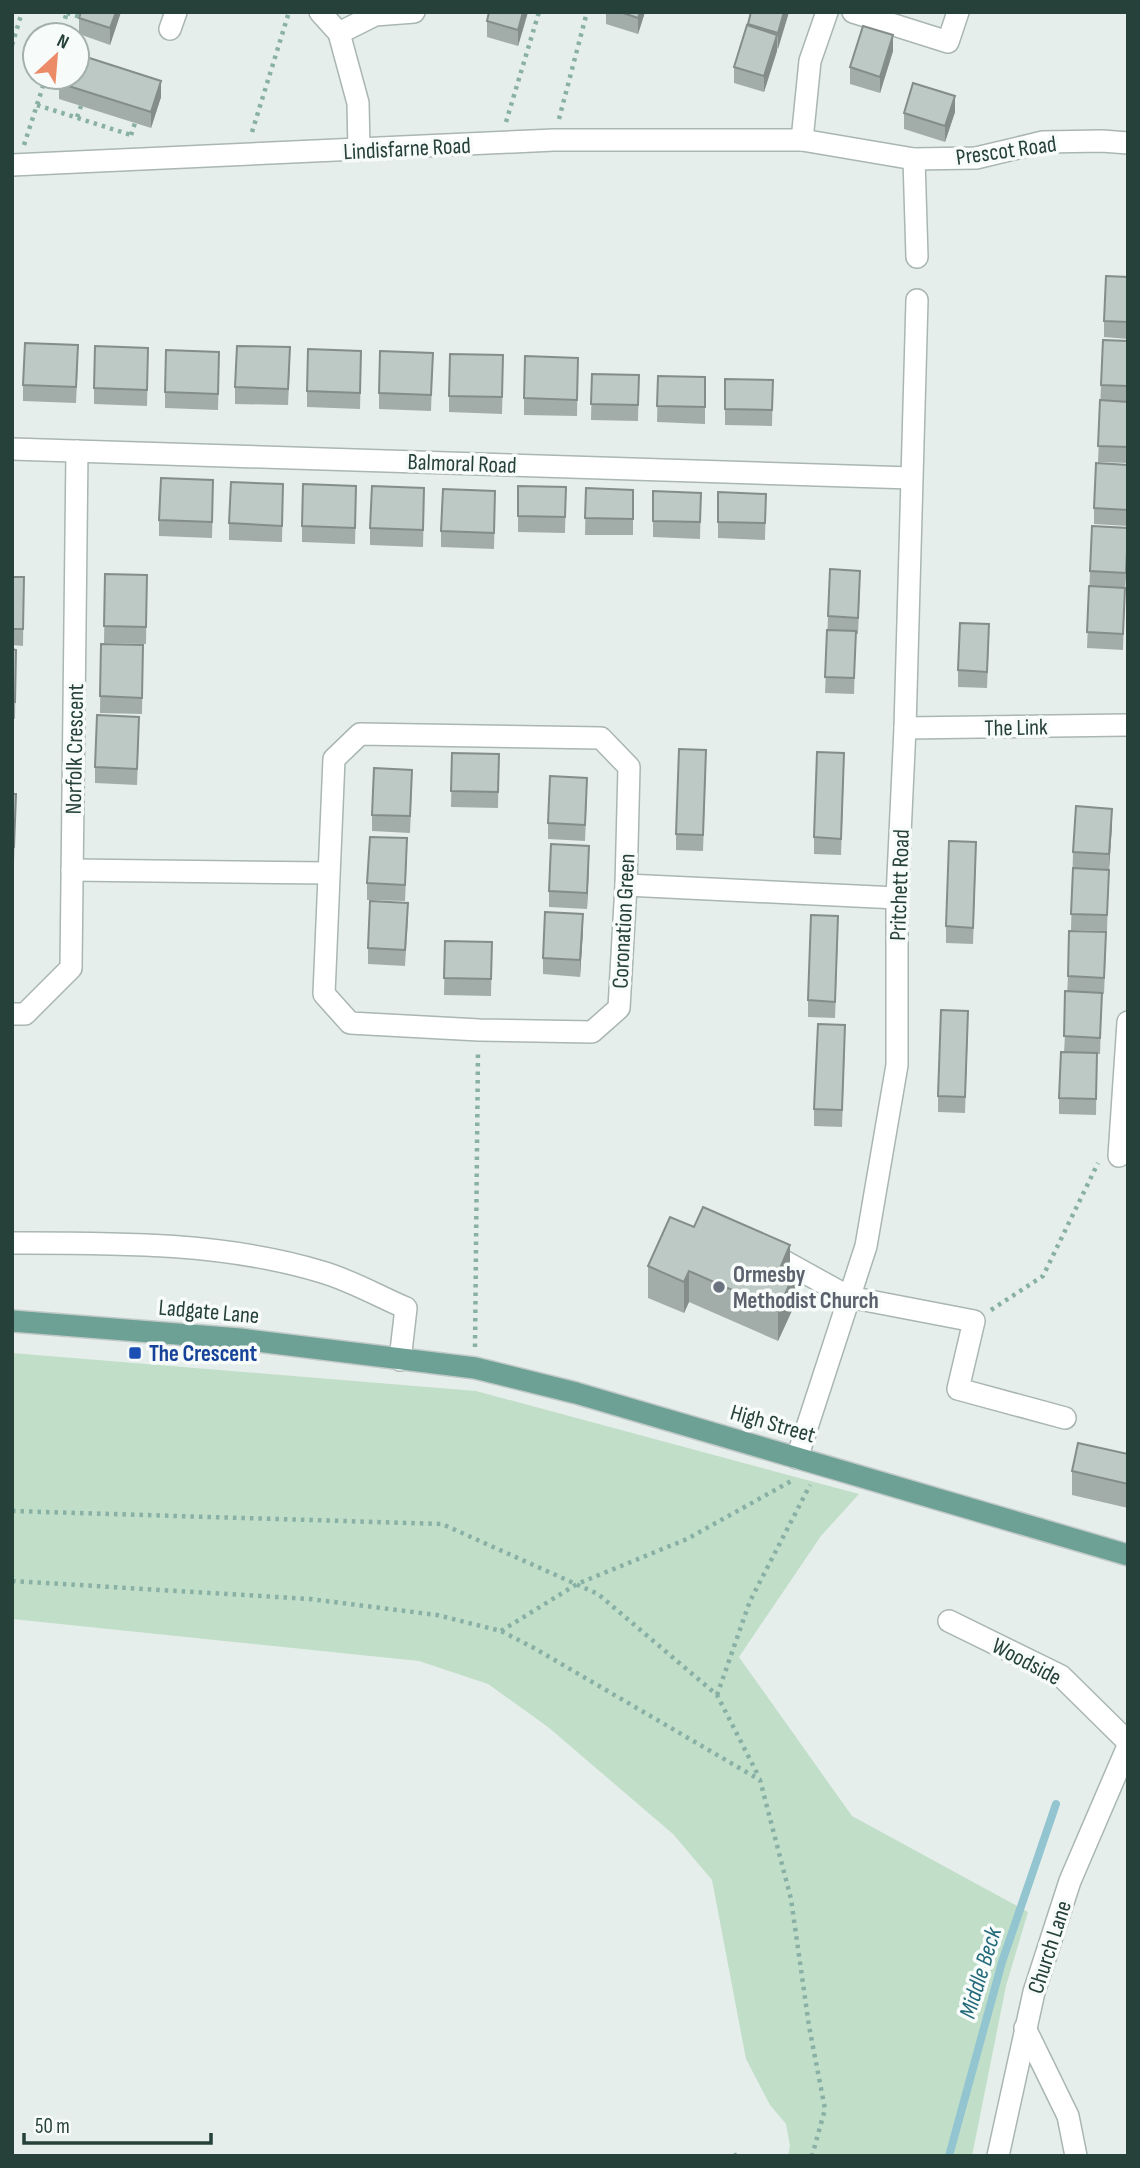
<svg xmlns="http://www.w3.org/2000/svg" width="1140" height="2168" viewBox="0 0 1140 2168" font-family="'Sofia Sans Condensed',sans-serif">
<rect width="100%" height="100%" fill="#e6eeeb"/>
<polygon fill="#c1dec9" points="12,1353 476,1391 859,1494 821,1536 739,1657 852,1816 1028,1912 1006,1986 972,2156 788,2156 790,2146 786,2124 770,2105 746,2059 712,1880 673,1834 548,1727 488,1684 419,1661 12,1619"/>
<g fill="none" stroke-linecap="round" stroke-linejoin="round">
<polyline stroke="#92c5d0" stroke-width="8" points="949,2156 1002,1962 1056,1804"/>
<defs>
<g id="minor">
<polyline points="320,12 339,33 358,103 359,150"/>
<polyline points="853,12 948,42 958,12"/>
<polyline points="170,29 176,12"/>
<polyline points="339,33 375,15 414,12"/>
<polyline points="802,140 810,61 827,12"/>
<polyline points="914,159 917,257"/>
<polyline points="12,165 554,140 802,140 914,159 976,158 1043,142 1102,141 1128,143"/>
<polyline points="12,449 911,478"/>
<polyline points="905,728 1128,725"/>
<polygon points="360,734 601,738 629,767 626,885 619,1008 592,1032 479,1030 350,1023 324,994 334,759"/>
<polyline points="72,870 328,873"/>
<polyline points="626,885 897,898"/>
<polyline points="12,1014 25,1014 71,968 77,451"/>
<polyline points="1119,1156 1128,1022"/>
<path d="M12,1243c102,0 212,-1 310,29 28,8 56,24 84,36l-6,52"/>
<polyline points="764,1250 849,1297 974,1321 958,1389 1065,1418"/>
<polyline points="797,1458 866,1246 897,1065 897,898 905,728 917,300"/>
<polyline points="949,1621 1061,1676 1128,1742"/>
<polyline points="1025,2028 1068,2116 1076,2156"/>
<polyline points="998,2156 1034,1992 1070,1881 1128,1746"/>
</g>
<polyline id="major" points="12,1321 240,1339 475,1368 576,1393 1128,1555"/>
</defs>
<use href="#minor" stroke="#a9b6b2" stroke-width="24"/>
<use href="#major" stroke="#c2cac8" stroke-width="24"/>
<g stroke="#89b0a5" stroke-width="4.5" stroke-dasharray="3.5 5" stroke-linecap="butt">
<polyline points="67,13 84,18"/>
<polyline points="60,35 67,12"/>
<polyline points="12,45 22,12"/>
<polyline points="37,105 134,136"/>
<polyline points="77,117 81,106"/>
<polyline points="559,119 587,12"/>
<polyline points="506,122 539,12"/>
<polyline points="252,132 289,12"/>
<polyline points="131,135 135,123"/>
<polyline points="24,145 46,77"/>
<polyline points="991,1310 1043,1276 1098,1163"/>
<polyline points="475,1347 478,1051"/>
<polyline points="12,1511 442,1524 598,1594 717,1695 759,1777"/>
<polyline points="12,1581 310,1599 437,1615 501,1631 534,1648 760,1780 791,1899 809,2026 825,2109 812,2156"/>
<polyline points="501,1631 577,1584 687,1539 793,1480"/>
<polyline points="717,1695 750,1601 810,1485"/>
<polyline points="734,2156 738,2154"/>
</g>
<use href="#minor" stroke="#fff" stroke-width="21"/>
<use href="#major" stroke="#6da195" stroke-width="21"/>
</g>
<g fill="#a2ada9">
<polygon points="121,12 110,45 79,34 79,18"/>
<polygon points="489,12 528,12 518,46 487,37 487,21"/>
<polygon points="606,12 645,12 638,34 606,24"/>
<polygon points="751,12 789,12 764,92 734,83 734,67"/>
<polygon points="893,51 880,93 850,84 850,67"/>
<polygon points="59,83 161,97 151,128 59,99"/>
<polygon points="955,112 945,142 904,129 904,113"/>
<polygon points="1128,277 1128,339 1104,337 1104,321"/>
<polygon points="1128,341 1128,463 1098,462 1101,385"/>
<polygon points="433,353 431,411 379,409 379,393"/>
<polygon points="578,358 577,416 524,415 524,398"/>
<polygon points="78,361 76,403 23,401 23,385"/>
<polygon points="148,364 147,406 94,404 94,388"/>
<polygon points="290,364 288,405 235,404 235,387"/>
<polygon points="361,367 360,409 307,407 307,391"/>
<polygon points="219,368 218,410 165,408 165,392"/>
<polygon points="503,372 502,414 449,412 449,396"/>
<polygon points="592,374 639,375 638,421 591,420"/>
<polygon points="658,376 705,377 705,424 657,422"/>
<polygon points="725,379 773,380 772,426 725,425"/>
<polygon points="1128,465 1128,526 1094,524 1094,508"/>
<polygon points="283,484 282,542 229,540 229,523"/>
<polygon points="518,486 566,487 565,533 518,532"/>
<polygon points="586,488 633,490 633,535 585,535"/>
<polygon points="653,491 701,493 700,539 653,537"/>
<polygon points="718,492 766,494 765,540 718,538"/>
<polygon points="213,496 212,538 159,536 159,520"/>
<polygon points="356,502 355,544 302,542 302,526"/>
<polygon points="424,505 423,547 370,545 370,528"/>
<polygon points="495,507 494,549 441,547 441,531"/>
<polygon points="1128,528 1128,553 1125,590 1123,650 1087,648 1090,571"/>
<polygon points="105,574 147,575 146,644 104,643"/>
<polygon points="12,577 24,577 23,646 12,645"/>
<polygon points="860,587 858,634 856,634 854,694 825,693 828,616"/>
<polygon points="989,641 987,688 958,687 958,670"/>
<polygon points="101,644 143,645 142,714 100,713"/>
<polygon points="12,649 16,650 15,719 12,718"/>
<polygon points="139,733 137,785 95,783 95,767"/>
<polygon points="452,753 499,754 498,808 451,807"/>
<polygon points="706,766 703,851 676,850 676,834"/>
<polygon points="844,770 841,855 814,854 814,837"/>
<polygon points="412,786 410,833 372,831 372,815"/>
<polygon points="12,794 16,794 14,863 12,863"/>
<polygon points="587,794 585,841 548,839 548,823"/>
<polygon points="1112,825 1109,870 1107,931 1071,930 1073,852"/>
<polygon points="407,855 405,901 367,900 367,883"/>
<polygon points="976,859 973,944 946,943 946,926"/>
<polygon points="589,862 587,909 549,907 549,891"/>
<polygon points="408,920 405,966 368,964 368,948"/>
<polygon points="583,930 580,977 543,974 543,958"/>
<polygon points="838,933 835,1018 808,1017 808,1000"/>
<polygon points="445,941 492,942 491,996 444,995"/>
<polygon points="1106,948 1104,994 1102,994 1100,1054 1097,1054 1096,1115 1059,1114 1059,1098 1064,1053 1068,976"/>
<polygon points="968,1028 965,1113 938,1112 938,1096"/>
<polygon points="845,1041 842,1127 814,1126 814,1109"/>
<polygon points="648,1266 790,1270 795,1304 778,1341 689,1302 684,1313 648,1298"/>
<polygon points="1128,1454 1128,1508 1072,1495 1072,1471"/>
</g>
<g fill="#848d89">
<polygon points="116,12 121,12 110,45 110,28"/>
<polygon points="523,12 528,12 518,46 518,30"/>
<polygon points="640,12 645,12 638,34 638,18"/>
<polygon points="784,12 789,12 778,49 778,33"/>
<polygon points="777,35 777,51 764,92 764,76"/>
<polygon points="893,35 893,51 880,93 880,77"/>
<polygon points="161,81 161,97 151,128 151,112"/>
<polygon points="955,96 955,112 945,142 945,126"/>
<polygon points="1112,809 1112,825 1109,870 1109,854"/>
<polygon points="589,846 589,862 587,909 587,893"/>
<polygon points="583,914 583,930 580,977 580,960"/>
<polygon points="790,1245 790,1277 781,1266"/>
<polygon points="689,1271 689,1302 684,1313 684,1282"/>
<polygon points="795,1272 795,1304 778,1341 778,1310"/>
</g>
<g fill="#bcc9c4" stroke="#848d89" stroke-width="2">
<polygon points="81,12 116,12 110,28 79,18"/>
<polygon points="489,12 523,12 518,30 487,21"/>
<polygon points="620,12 640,12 638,18"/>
<polygon points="751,12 784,12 778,33 748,24"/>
<polygon points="747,25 777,35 764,76 734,67"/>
<polygon points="863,26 893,35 880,77 850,67"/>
<polygon points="77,54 161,81 151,112 59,83 61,77 77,77"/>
<polygon points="913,83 955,96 945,126 904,113"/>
<polygon points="1106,276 1128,277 1128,322 1104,321"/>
<polygon points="1103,340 1128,341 1128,386 1101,385"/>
<polygon points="25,343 78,345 76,387 23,385"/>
<polygon points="95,346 148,348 147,390 94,388"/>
<polygon points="237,346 290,347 288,389 235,387"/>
<polygon points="308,349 361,351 360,393 307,391"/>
<polygon points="166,350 219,352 218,394 165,392"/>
<polygon points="380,351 433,353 431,395 379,393"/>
<polygon points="450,354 503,355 502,397 449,396"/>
<polygon points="525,356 578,358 577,400 524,398"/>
<polygon points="592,374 639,375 638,405 591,404"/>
<polygon points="658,376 705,377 705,407 657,406"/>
<polygon points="725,379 773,380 772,410 725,409"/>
<polygon points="1100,400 1128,402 1128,447 1098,446"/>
<polygon points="1096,463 1128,465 1128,510 1094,508"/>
<polygon points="161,478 213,480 212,522 159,520"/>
<polygon points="231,482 283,484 282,526 229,523"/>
<polygon points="303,484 356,486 355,528 302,526"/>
<polygon points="372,486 424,488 423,530 370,528"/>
<polygon points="518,486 566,487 565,517 518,516"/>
<polygon points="586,488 633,490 633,519 585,518"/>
<polygon points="443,489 495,491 494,533 441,531"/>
<polygon points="653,491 701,493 700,522 653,521"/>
<polygon points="718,492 766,494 765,523 718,522"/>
<polygon points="1092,526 1128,528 1126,573 1090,571"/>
<polygon points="830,569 860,571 858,618 828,616"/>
<polygon points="105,574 147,575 146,627 104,626"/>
<polygon points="12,577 24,577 23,629 12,629"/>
<polygon points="1089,586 1125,588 1123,634 1087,632"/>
<polygon points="960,623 989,624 987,672 958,670"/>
<polygon points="827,630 856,631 854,678 825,677"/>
<polygon points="101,644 143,645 142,698 100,696"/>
<polygon points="12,649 16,650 15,702 12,702"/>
<polygon points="97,715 139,717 137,769 95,767"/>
<polygon points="679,749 706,750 703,835 676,834"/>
<polygon points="817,752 844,753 841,839 814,837"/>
<polygon points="452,753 499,754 498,792 451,791"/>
<polygon points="374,768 412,770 410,816 372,815"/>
<polygon points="550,776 587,778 585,825 548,823"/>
<polygon points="12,794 16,794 14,847 12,847"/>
<polygon points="1076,806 1112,809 1109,854 1073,852"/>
<polygon points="370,837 407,838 405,885 367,883"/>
<polygon points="949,841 976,842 973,928 946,926"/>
<polygon points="551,844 589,846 587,893 549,891"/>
<polygon points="1073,868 1109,870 1107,915 1071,914"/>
<polygon points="370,901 408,903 405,950 368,948"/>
<polygon points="545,912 583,914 580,960 543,958"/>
<polygon points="811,915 838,916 835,1002 808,1000"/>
<polygon points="1069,931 1106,932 1104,978 1068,976"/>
<polygon points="445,941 492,942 491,979 444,978"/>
<polygon points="1065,991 1102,993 1100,1038 1064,1036"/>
<polygon points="941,1010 968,1011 965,1097 938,1096"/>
<polygon points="818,1024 845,1025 842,1110 814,1109"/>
<polygon points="1061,1052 1097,1053 1096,1099 1059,1098"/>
<polygon points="703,1207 790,1245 781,1266 795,1272 778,1310 689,1271 684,1282 648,1266 670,1217 694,1227"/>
<polygon points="1078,1443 1128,1454 1128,1484 1072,1471"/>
</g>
<circle fill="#6b7280" stroke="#f7fbf9" stroke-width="2.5" cx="719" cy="1287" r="7"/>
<rect fill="#1a4fb4" stroke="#f7fbf9" stroke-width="2.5" x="128" y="1346" width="14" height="14" rx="3.5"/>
<g text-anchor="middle" stroke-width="7" stroke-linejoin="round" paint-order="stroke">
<g font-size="23" fill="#26403a" stroke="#f7fbf9">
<text transform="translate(407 148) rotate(-3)" y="8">Lindisfarne Road</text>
<text transform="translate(1006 150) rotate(-8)" y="8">Prescot Road</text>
<text transform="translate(462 463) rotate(2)" y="8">Balmoral Road</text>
<text transform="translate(1016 727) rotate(-1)" y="8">The Link</text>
<text transform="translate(74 749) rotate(-89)" y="8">Norfolk Crescent</text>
<text transform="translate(899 885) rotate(-88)" y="8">Pritchett Road</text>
<text transform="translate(623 921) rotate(-87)" y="8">Coronation Green</text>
<text transform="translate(209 1311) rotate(5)" y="8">Ladgate Lane</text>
<text transform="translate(773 1423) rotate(16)" y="8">High Street</text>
<text transform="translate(1027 1661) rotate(28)" y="8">Woodside</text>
<text transform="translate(1049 1947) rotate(-72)" y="8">Church Lane</text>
</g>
<g font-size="23" font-weight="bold" fill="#5b616d" stroke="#f7fbf9" text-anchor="start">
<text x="733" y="1282">Ormesby<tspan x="733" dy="26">Methodist Church</tspan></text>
</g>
<g font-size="23" font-weight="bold" fill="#164399" stroke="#f7fbf9" text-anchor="start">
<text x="149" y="1361">The Crescent</text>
</g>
<g font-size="24" font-style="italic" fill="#22697a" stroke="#f7fbf9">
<text transform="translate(980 1973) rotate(-73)" y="8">Middle Beck</text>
</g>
</g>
<rect width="1140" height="2168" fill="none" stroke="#26403a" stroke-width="28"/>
<g transform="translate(56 56) rotate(26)"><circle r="33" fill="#f7fbf9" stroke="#a3b0ad" stroke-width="2"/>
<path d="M0-5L12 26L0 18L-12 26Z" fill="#eb8b68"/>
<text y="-10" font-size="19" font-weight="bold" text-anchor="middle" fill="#26403a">N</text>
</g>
<path d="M24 2133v10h187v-10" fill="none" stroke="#26403a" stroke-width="3.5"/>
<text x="35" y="2133" font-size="21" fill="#26403a" stroke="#f7fbf9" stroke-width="5" paint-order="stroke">50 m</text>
</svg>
